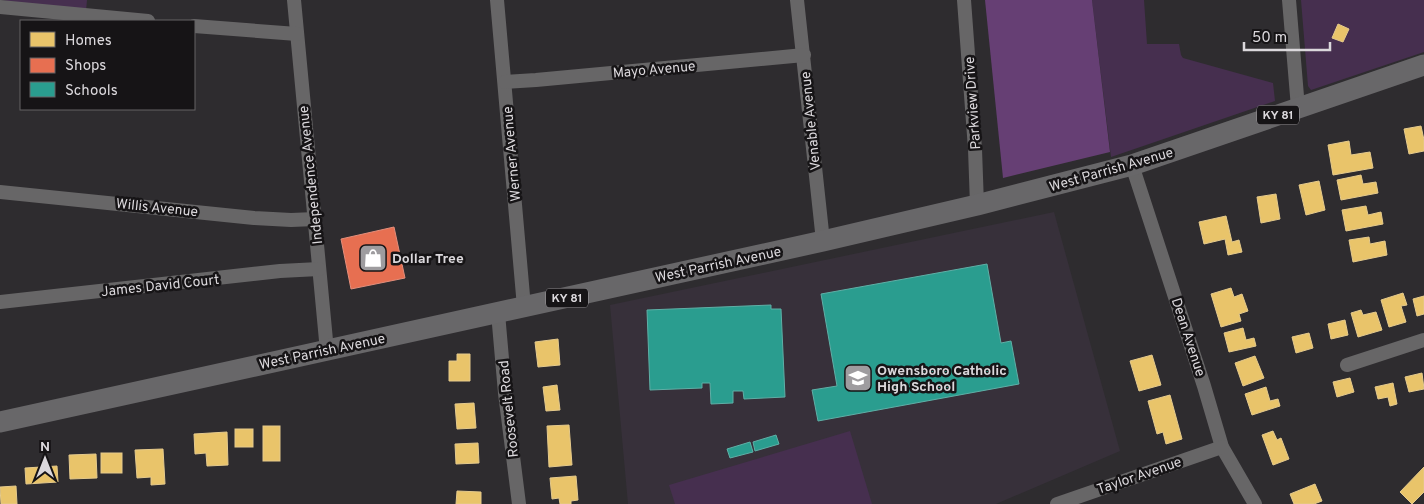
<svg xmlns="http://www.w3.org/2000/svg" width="1424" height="504" viewBox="0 0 1424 504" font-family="Overpass,sans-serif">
<rect width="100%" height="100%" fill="#2e2c2f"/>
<polygon fill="#37303a" points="1054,212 1120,451 996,504 628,504 610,305"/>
<g fill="#462f4f">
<polygon points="0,0 87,0 86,11"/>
<polygon points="1092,0 1144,0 1147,44 1179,44 1181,55 1183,58 1273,83 1275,101 1111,157"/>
<polygon points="1301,0 1424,0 1424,52 1311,90 1308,86"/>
<polygon points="850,431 872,504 675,504 669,485"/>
</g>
<polygon fill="#663f74" points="985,0 1092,0 1110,152 1003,178"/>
<g fill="#e9c46a" stroke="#e5ca8c">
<polygon points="1338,24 1349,29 1343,42 1332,38"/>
<polygon points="1421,126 1424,140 1424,151 1409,154 1404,129"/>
<polygon points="1349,141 1351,155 1370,152 1373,168 1333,175 1328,145"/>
<polygon points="1361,175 1363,184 1376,182 1378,193 1341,200 1337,180"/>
<polygon points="1319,181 1325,210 1306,215 1299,185"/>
<polygon points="1276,194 1280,219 1261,223 1257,197"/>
<polygon points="1366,206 1368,215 1381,212 1383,224 1346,231 1342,210"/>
<polygon points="1226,216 1232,242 1239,240 1242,252 1228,255 1225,239 1204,244 1199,222"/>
<polygon points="1369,237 1370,244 1385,241 1387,255 1353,262 1349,240"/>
<polygon points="1231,288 1234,297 1242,294 1248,311 1239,314 1241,321 1221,327 1211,294"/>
<polygon points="1403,293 1407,305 1401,306 1406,322 1389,327 1381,300"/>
<polygon points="1424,296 1424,314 1417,316 1413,299"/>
<polygon points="1361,310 1363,315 1376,312 1382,330 1358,337 1351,313"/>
<polygon points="1345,320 1348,335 1331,339 1328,324"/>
<polygon points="1243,328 1246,340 1254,338 1256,346 1229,352 1224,333"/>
<polygon points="1309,333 1313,348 1296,353 1292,337"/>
<polygon points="558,339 560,365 538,367 535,342"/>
<polygon points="457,354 470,354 470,381 449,381 449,361 457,361"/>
<polygon points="1152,355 1161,385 1139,391 1130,361"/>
<polygon points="1255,356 1264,378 1243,386 1235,363"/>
<polygon points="1422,373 1424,389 1409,392 1405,377"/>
<polygon points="1350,378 1354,392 1337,397 1333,382"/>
<polygon points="1393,383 1397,404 1390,406 1388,397 1378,399 1375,387"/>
<polygon points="557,385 560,410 546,411 543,387"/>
<polygon points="1266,387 1270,401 1278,399 1280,406 1252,415 1245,394"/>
<polygon points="1170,395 1182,439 1166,444 1163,432 1157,434 1148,401"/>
<polygon points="474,403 476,428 457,429 455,404"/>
<polygon points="569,425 572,465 549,467 547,426"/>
<rect x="263" y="426" width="17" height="35"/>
<rect x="235" y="429" width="18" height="18"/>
<polygon points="1273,431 1277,440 1281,438 1289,459 1273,465 1262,435"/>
<polygon points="227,432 228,465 207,466 206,453 195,454 194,434"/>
<polygon points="478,443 479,463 456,464 455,444"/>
<polygon points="163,449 165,484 151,485 151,477 137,478 135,450"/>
<rect x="101" y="453" width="21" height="20"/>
<polygon points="96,454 97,478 70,479 69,455"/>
<polygon points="57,466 58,482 26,484 25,468"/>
<polygon points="1424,467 1424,492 1412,504 1400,492"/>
<polygon points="576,476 578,500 571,501 571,504 560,504 559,498 552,499 550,478"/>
<polygon points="1315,484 1322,501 1314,504 1294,504 1290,494"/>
<polygon points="16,486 17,504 1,504 0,487"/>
<polygon points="457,491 481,492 481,504 456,504"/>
</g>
<polygon fill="#e76f51" stroke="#e38e7b" points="394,227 405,278 351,289 341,239"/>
<g fill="#2a9d8f" stroke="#5fafa6">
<polygon points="987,264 1001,343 1011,341 1019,384 818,421 812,390 837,386 821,294"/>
<polygon points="771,305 771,309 781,309 785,397 744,399 743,391 733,391 733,403 711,404 710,383 702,383 702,388 650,390 647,310"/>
<polygon points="776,435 779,444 755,451 753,442"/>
<polygon points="750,442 753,452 730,458 727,449"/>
</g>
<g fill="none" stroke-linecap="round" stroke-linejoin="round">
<g stroke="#676667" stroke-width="14">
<polyline points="294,0 327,351"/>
<polyline points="497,0 524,307"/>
<polyline points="797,0 823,241"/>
<polyline points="964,0 975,149 977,205"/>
<polyline points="1289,0 1298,108"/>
<polyline points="0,7 148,21"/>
<polyline points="194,26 297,34"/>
<polyline points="505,82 536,80 804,55"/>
<polyline points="1132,165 1204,386 1222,447 1255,504"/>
<polyline points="0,192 254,218 291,220 315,219"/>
<polyline points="0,302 280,271 319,269"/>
<polyline points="498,313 505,393 519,504"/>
<polyline points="1347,365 1424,340"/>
<polyline points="1057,504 1222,447"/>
</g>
<polyline stroke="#686769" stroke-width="21" points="0,422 823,241 977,205 1132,165 1424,65"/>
</g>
<defs>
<symbol id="shop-square" viewBox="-11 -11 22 22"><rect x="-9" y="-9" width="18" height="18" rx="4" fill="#9e9c9f" stroke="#161416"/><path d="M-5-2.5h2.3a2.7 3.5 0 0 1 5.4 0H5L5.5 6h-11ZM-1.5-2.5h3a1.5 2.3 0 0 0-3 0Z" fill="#fff"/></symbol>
<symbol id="school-square" viewBox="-11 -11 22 22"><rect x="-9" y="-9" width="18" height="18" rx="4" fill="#9e9c9f" stroke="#161416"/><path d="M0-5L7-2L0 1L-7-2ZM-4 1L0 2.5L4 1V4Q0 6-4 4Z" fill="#fff"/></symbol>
</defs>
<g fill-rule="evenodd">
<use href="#shop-square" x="357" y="242" width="32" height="32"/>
<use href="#school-square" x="842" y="362" width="32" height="32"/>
</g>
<g text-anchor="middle" stroke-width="5" stroke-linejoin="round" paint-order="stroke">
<g fill="#161416" stroke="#a09da1" stroke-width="1">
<rect x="1257" y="105.5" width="42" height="19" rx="4"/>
<rect x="546" y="288.5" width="42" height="19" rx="4"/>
</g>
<g font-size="12" font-weight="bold" fill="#dbd8dc">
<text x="1278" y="119">KY 81</text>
<text x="567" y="302">KY 81</text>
</g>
<g font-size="14" fill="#dbd8dc" stroke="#161416">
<text transform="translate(654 69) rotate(-5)" y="5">Mayo Avenue</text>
<text transform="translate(972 103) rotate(-94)" y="5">Parkview Drive</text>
<text transform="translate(810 121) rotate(-96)" y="5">Venable Avenue</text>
<text transform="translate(511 154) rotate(-95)" y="5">Werner Avenue</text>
<text transform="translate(1111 169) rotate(-16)" y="5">West Parrish Avenue</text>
<text transform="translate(310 175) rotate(-96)" y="5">Independence Avenue</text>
<text transform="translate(157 207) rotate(6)" y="5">Willis Avenue</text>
<text transform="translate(718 264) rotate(-12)" y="5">West Parrish Avenue</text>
<text transform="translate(160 285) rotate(-6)" y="5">James David Court</text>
<text transform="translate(1189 337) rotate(72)" y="5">Dean Avenue</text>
<text transform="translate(322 351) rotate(-12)" y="5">West Parrish Avenue</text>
<text transform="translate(508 409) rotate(-96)" y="5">Roosevelt Road</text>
<text transform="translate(1139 475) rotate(-19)" y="5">Taylor Avenue</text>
</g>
<g font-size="14" font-weight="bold" fill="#dbd8dc" stroke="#161416" text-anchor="start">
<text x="392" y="263">Dollar Tree</text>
<text x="877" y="375">Owensboro Catholic<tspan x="877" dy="16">High School</tspan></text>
</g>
</g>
<rect x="20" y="20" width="175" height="90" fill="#161416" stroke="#656265"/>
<rect x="30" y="32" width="25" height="15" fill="#e9c46a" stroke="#656265"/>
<text x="65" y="45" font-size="15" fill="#dbd8dc">Homes</text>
<rect x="30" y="58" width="25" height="15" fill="#e76f51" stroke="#656265"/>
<text x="65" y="70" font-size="15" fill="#dbd8dc">Shops</text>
<rect x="30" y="82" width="25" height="15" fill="#2a9d8f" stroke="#656265"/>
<text x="65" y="95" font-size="15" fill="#dbd8dc">Schools</text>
<g transform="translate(45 459)" stroke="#161416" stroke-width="4" paint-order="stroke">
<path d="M0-4L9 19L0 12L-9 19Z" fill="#dbd8dc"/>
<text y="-8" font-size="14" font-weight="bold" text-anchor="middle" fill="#dbd8dc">N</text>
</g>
<path d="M1244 42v8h86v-8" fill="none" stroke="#dbd8dc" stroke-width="2.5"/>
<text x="1252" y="42" font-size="15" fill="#dbd8dc" stroke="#161416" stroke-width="4" paint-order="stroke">50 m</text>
</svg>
